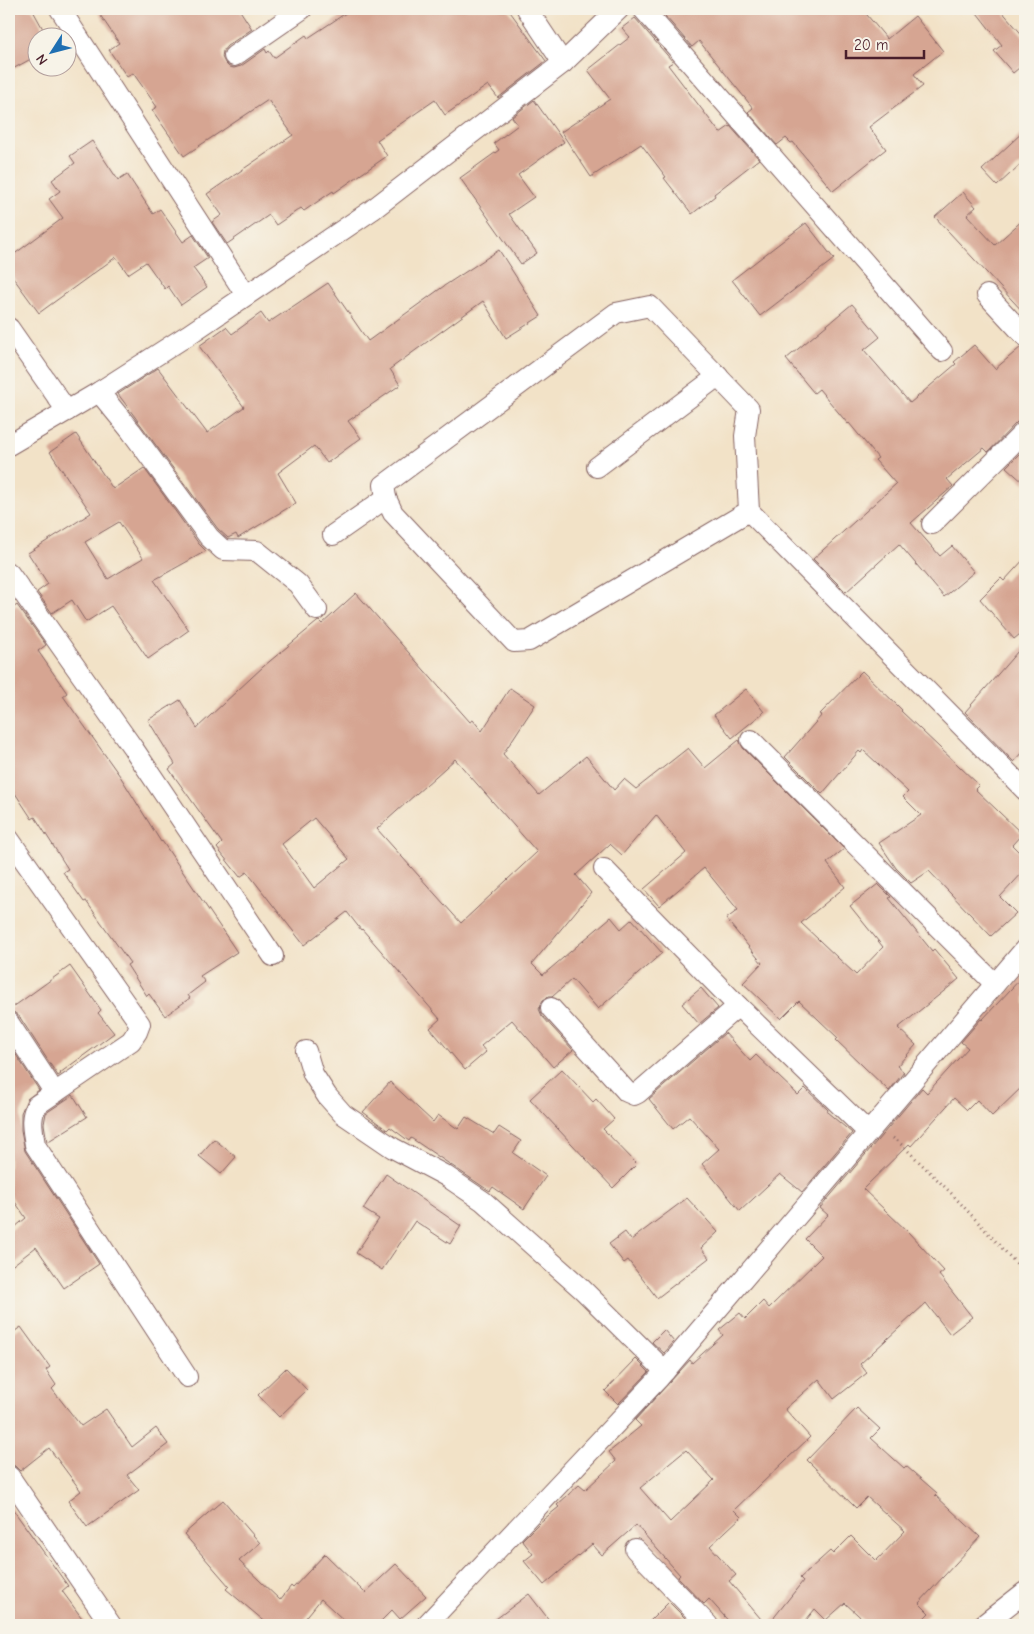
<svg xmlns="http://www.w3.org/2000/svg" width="1034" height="1634" viewBox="0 0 1034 1634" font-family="'Comic Neue',sans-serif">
<rect width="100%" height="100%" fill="#f7f3e8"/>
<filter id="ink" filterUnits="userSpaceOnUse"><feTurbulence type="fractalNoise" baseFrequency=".02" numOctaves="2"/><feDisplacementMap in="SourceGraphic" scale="10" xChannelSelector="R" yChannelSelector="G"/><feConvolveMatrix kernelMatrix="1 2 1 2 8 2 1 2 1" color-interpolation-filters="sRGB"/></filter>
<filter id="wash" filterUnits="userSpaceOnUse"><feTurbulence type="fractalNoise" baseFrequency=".0096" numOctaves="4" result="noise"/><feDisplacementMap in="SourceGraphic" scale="20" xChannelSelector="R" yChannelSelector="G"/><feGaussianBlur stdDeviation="1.12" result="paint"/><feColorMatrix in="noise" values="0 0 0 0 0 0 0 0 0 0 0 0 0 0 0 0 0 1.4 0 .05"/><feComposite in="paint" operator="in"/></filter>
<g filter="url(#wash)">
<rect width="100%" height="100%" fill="#f2e2c7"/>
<g id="blocks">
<g fill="#d6a592" fill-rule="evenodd">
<polygon points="9,9 32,9 48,38 38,38 38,55 9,71"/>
<polygon points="96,9 239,9 252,29 227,46 223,51 222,57 225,63 229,67 234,68 241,66 265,49 267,53 269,51 274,58 306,35 308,38 352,9 508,9 546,61 498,98 488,85 445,115 435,100 377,140 387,156 334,193 333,191 304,211 301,208 276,225 269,215 227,244 212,222 222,215 207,194 293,135 268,100 184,156 152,110 157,107 133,73 127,77 109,50 119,43"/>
<polygon points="659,9 862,9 887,39 915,16 943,51 914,74 923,86 869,127 886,149 833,191 793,142 791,143 786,138 777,145 748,112 753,108 699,41 692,47"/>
<polygon points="974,9 1000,9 1025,38 1025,63 1013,73 994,51 1002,45"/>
<polygon points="635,18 673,62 668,65 720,133 730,126 759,159 714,194 715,196 692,214 664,178 666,177 641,144 591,177 561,132 610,99 588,70 630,37 622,28"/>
<polygon points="534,100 564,142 518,175 534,197 509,214 537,253 521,264 460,178 499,150 494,143 518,125 512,117"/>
<polygon points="1025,130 1025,160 997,186 982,170"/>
<polygon points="92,141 118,180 127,174 153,214 160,209 183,242 193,235 208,258 193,268 207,287 181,305 168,286 165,289 146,262 128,274 116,257 39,313 9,272 9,258 63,218 49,199 60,191 52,180 75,163 70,156"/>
<polygon points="963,192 976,207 967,215 995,245 1025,218 1025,314 935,217"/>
<polygon points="806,223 834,259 760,316 732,280"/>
<polygon points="499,250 541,316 506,338 483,301 390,369 400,385 348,421 361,438 327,463 314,446 278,473 296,503 238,538 236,534 228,538 218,529 118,394 158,368 207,433 244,407 199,346 226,327 232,334 261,313 268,323 328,283 368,341 444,286"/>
<polygon points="852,304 880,337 864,350 910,403 956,364 954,362 974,345 995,369 1021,347 1025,348 1025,419 1017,422 988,452 984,448 947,479 953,486 911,523 940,556 952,546 974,572 944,597 899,544 846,592 813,559 896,484 875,460 878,458 849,423 848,424 819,389 814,393 786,359"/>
<path d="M76,434l37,55 31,-21 55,76 7,7 -52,29 35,50 -41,29 -37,-53 -25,16 -14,-22 -20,13 -15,-21 11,-8 -20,-31 63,-40 -41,-61zM119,522l24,36 -35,21 -23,-37z"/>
<polygon points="1022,451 1025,455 1025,484 1006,467"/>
<polygon points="1025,558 1025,630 1014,639 980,599 1001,578 1004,581"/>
<path d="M356,593l114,129 3,-2 9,11 28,-43 25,17 -32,49 36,41 47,-39 28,34 10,-11 12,10 52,-41 17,20 34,-28 4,8 101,101 -17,14 18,24 -44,36 55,52 27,-28 -33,-41 28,-22 13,13 -2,1 43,53 2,-2 25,30 -61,49 18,17 -19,21 7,6 -15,19 -53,-51 2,-2 -39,-37 -18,18 -38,-36 19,-20 -36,-44 12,-9 -34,-42 -45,38 -15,-17 42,-36 -30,-38 -34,40 -12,-11 -34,31 15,18 -59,71 11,11 68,-58 10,12 11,-10 30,34 -64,56 -26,-30 -20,18h-4l-5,3 -4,9 3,7 31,34 -20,17 -41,-47 -31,26 5,6 -21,18 -35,-42 10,-9 -78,-90 -1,1 -14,-18 -43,33 -57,-73 -7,5 -23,-29 5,-5 -53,-74 6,-5 -27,-44 32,-20 17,28 67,-62 53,-44 2,-1 3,3zM455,759l82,93 -76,71 -84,-94zM314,818l35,41 -35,29 -32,-44z"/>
<polygon points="17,605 46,645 38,651 67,693 63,696 120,776 161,842 162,841 237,952 200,976 205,982 188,995 190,998 165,1016 149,994 147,996 127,965 130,963 86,901 84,902 63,872 68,869 35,817 32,819 9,784 9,611"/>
<polygon points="1025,643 1025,750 1014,762 965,712"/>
<polygon points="862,671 902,710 901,711 979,785 975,789 1022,834 1012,845 1025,858 1025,870 1000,897 1016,913 991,936 929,871 911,883 896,868 879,843 921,815 903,797 908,792 863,750 861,753 859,751 822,794 785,757 822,715 820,714"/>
<polygon points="746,689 764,712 732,738 714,715"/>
<polygon points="70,966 101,1010 98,1013 114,1033 60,1073 61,1074 58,1076 19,1016 15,1013 9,1011 9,1010"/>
<path d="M1025,974v110l-33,32 -15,-16 -10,10 -13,-12 -43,48 -2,-2 -46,45 46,44 35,38 -5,4 33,42 -22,17 -24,-31 -66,61 7,9 -33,26 -15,-20 -34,30 25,28 -76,73 7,7 -31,29 26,29 -7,6 37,44h-34l-23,-26 -5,5 -26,-27 2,-2 -44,-50 -34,30 -10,-11 -48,41 -20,-24 9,-7 -11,-14 17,-17 20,-16 -2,-2 22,-20 6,5 31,-29 -7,-9 32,-26 -6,-6 55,-60 2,3 31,-28 -4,-5 21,-17 5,6 18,-18 6,7 53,-52 -17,-17 23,-24 -8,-7 102,-120 5,5 41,-45 -7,-6 20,-23 1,1zM686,1450l28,30 -44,42 -30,-34z"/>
<polygon points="701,988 718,1008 699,1024 682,1004"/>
<polygon points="725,1033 750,1061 756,1055 798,1095 805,1088 828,1110 827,1112 852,1133 802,1192 780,1174 740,1211 702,1164 719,1149 689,1116 673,1129 649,1099"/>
<polygon points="9,1044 39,1090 27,1099 21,1113 21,1130 25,1151 99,1264 64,1288 36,1247 9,1268 9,1232 26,1218 9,1193"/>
<polygon points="562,1069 593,1102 596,1099 614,1119 603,1129 637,1164 613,1188 530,1099"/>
<polygon points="390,1082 433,1122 438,1115 458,1129 466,1117 494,1134 499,1127 521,1141 513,1153 546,1176 524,1209 493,1187 490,1191 485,1188 411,1138 409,1141 390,1127 387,1130 363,1112"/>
<polygon points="73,1095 87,1117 47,1142 44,1124 46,1113"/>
<polygon points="214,1139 236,1157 221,1174 199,1156"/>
<polygon points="386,1174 461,1226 450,1244 415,1221 382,1270 356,1253 379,1219 363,1209"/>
<polygon points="687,1198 718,1232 701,1248 709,1258 657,1298 628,1260 624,1263 609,1244 625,1232 631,1240"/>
<polygon points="21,1327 50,1367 46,1370 56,1385 52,1389 81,1426 106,1409 132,1447 156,1428 168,1444 127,1475 139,1490 87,1527 68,1501 81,1491 49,1448 20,1471 15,1466 9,1464 9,1335"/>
<polygon points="664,1330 674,1342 664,1353 652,1342"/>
<polygon points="636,1359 649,1372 618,1404 605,1391"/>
<polygon points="286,1368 307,1390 279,1417 258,1395"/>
<polygon points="857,1408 880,1429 871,1438 904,1468 906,1466 937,1493 935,1495 980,1537 919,1603 929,1613 917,1625 869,1625 845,1603 826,1620 815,1609 802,1625 768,1625 803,1581 800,1578 830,1551 833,1554 851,1536 876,1561 905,1531 867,1497 856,1508 807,1460"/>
<polygon points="223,1500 260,1543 239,1561 280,1600 291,1586 293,1588 325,1554 365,1593 396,1564 426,1596 400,1619 392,1610 377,1625 349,1625 321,1599 300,1625 269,1625 226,1589 229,1586 184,1534"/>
<polygon points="9,1504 68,1586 62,1591 87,1625 16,1625 9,1615"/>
<polygon points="529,1594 553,1625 488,1625"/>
<polygon points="669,1602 686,1619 680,1625 646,1625"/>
</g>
</g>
</g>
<g filter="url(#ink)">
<use href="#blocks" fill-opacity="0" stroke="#856362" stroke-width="1"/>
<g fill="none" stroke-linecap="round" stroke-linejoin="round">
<defs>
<g id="minor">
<polyline points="60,9 246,295"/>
<polyline points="527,9 563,63"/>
<polyline points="643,9 942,351"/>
<polyline points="234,56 302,9"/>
<polyline points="987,295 1025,336"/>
<polyline points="9,328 67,411"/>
<polyline points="99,392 131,431 209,537 223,550 257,551 298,584 317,610"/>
<polyline points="9,445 99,392 188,335 372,210 563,63 619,9"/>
<polyline points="597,467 718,376"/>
<polyline points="749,511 529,641 514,642 393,513 386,498 384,485 616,313 650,306 749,409 745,436 749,511 1025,790"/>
<polyline points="932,524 1025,431"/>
<polyline points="333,535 386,498"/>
<polyline points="9,573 133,748 273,956"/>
<polyline points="751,740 995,984"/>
<path d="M9,839l131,185 -3,8 -6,9 -94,64c-8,13 -4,25 -2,40l152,232"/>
<polyline points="604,869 738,1006 868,1132"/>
<polyline points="551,1008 627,1092 634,1095 638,1093 738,1006"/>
<polyline points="9,1023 55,1093"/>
<polyline points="306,1051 313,1074 327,1096 343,1114 393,1148 446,1176 483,1201 582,1289 665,1371"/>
<polyline points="9,1476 111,1625"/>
<polyline points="635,1549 708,1625"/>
<polyline points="426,1625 658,1379 1025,949"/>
<polyline points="983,1625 1025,1592"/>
</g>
</defs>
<use href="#minor" stroke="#856362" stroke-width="22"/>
<polyline stroke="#856362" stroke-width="3" stroke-dasharray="1 4" stroke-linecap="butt" points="893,1138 902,1145 950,1192 1025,1273"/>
<use href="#minor" stroke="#fff" stroke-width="20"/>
</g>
</g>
<rect width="1034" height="1634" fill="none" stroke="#f7f3e8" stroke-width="30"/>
<g transform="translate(52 52) rotate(234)"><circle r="24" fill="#f7f3e8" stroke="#b29e9c"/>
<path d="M0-4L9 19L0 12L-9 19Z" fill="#1f6fb2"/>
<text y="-8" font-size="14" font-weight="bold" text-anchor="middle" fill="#4a1f2b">N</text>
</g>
<path d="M846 50v8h78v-8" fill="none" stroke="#4a1f2b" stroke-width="2.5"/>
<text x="854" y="50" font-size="15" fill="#4a1f2b" stroke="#f7f3e8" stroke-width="4" paint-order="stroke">20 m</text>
</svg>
